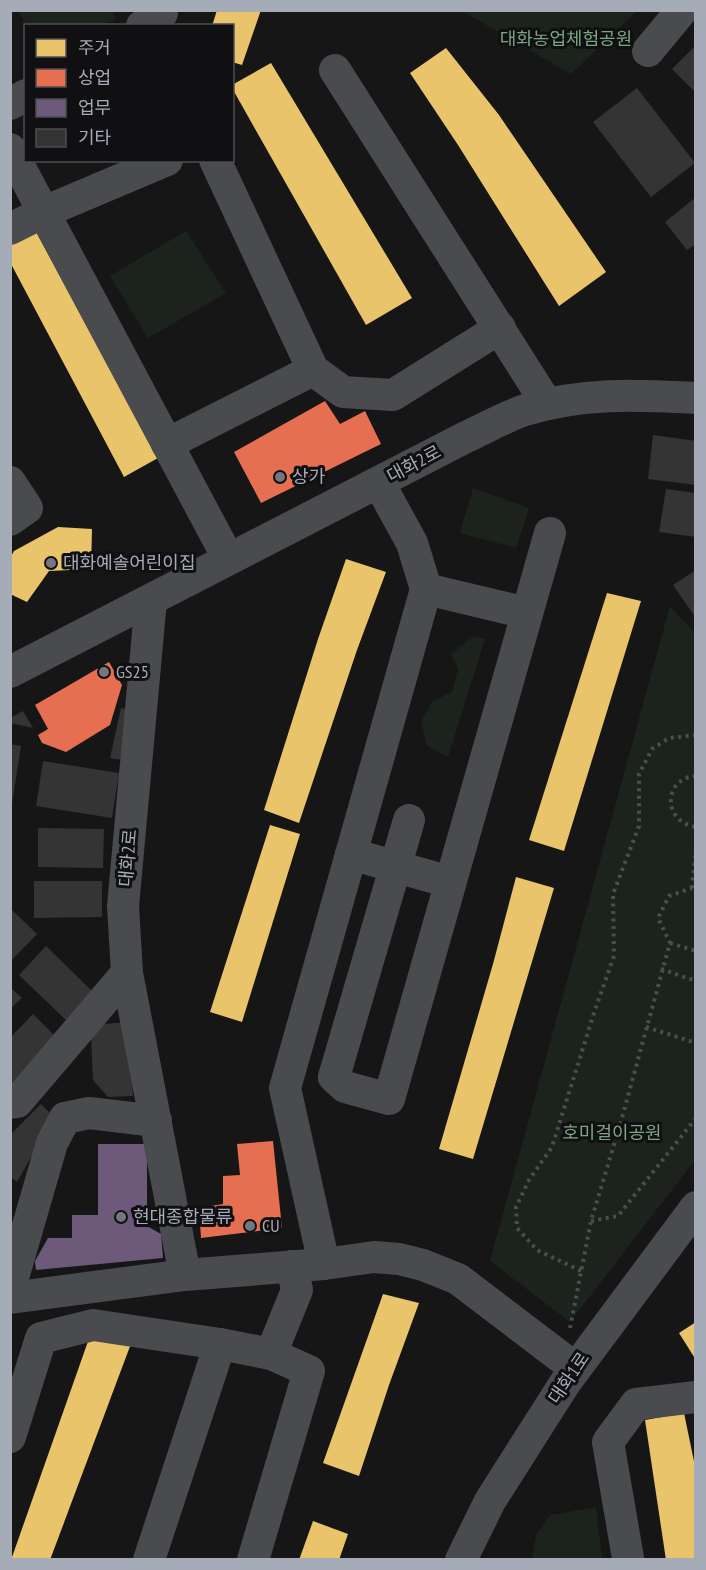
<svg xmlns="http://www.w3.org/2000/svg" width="706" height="1570" viewBox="0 0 706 1570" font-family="'PT Sans Narrow','Noto Sans KR',sans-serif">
<rect width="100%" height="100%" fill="#161616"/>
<g fill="#1c231d">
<polygon points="18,11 112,11 116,18 104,25 26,25"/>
<polygon points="462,11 637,10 637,11 571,74"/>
<polygon points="186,231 226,293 148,338 110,276"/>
<polygon points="473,488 529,508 516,548 460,533"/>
<polygon points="670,606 696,634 695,1160 570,1322 490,1261"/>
<polygon points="474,636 485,639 448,757 426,745 421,720 433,701 452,692 458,669 451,654"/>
<polygon points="596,1507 602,1559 532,1559 536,1535 550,1515"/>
</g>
<g fill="#e9c46a">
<polygon points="217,10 261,10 242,65 232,62 232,26 212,26"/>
<polygon points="446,48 499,115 606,272 559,306 458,145 410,73"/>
<polygon points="271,63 412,298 366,325 232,88 232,85"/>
<polygon points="33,226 158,458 124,477 10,262 10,239"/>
<polygon points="58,527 92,529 91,569 49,571 27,602 10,594 10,558 14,551"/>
<polygon points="346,559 386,572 357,650 299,823 264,810 318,639"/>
<polygon points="607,593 641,601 564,851 529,840"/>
<polygon points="270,825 300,834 242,1022 210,1012"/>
<polygon points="516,877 554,888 473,1159 439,1149 493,964"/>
<polygon points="383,1294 419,1303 389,1385 359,1476 323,1463"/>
<polygon points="696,1322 696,1360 679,1333"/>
<polygon points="92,1330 132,1341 50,1560 11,1560"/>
<polygon points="684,1413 696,1471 696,1560 666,1560 645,1420"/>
<polygon points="313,1521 348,1534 339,1560 299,1560"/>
</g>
<g fill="#e76f51">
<polygon points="325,401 340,424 365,411 381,444 261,503 234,452"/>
<polygon points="109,662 122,685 110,725 66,752 42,743 38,735 48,729 35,705"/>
<polygon points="273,1141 282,1228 201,1238 199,1208 223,1204 223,1176 240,1175 237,1144"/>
</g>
<polygon fill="#6d597a" points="98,1144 147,1144 147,1226 161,1234 163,1258 36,1270 35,1261 48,1238 72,1238 72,1215 98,1215"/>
<g fill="#343435">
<polygon points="696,45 696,93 672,69"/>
<polygon points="637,88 695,163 651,197 593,122"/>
<polygon points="696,197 696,244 687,250 665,222"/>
<polygon points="653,435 696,441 696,485 648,479"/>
<polygon points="666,489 696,493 696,537 659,532"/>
<polygon points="696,570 696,618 673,585"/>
<polygon points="121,708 133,710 122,760 110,758"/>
<polygon points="23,711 33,728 10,723 10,718"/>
<polygon points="10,744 21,746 12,804 10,804"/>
<polygon points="43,761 119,773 112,818 36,806"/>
<polygon points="38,828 104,829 103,868 38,867"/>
<polygon points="34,881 102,881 102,917 34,918"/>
<polygon points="10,908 37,934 10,962"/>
<polygon points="46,946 95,994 68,1022 19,975"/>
<polygon points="10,987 22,998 10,1009"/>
<polygon points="33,1014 58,1039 10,1088 10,1038"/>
<polygon points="129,1022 133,1096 108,1097 93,1080 91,1036 104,1024"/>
<polygon points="41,1104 54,1117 17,1182 10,1176 10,1135"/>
</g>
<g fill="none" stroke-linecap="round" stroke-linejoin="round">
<g stroke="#4c4d51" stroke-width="4" stroke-dasharray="3 4.5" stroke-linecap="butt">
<path d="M696,776c-33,2 -34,46 0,51"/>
<polyline points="692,888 696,850"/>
<polyline points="670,943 696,951"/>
<polyline points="661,969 696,981"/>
<polyline points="646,1027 696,1043"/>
<polyline points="591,1221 618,1216 696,1118"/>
<polyline points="581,1271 537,1250 517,1228 516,1207 529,1180 552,1147 594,1013 614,956 613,894 639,826 639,774 652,749 669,738 696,735"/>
<polyline points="570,1328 591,1221 620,1125 670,943 658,918 669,896 692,888 696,889"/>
</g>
<g stroke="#4a4b4f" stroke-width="32">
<polyline points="142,26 162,13"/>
<polyline points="648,51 682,10"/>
<polyline points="335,70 547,404"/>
<polyline points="10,104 26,95"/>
<polyline points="10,149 228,558"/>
<polyline points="215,160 313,370 343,392 393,395 500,328"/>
<polyline points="10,229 44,212 167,160"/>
<polyline points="167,444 313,370"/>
<polyline points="10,482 27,508 10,520"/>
<polyline points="426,589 527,613"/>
<polyline points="151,600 123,906 127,973 185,1275"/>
<path d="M10,672l456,-235c19,-9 39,-20 59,-27 58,-18 111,-15 171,-12"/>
<polyline points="409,820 334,1077 345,1087 389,1099 550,533"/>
<polyline points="351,854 450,882"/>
<polyline points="10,1103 17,1102 127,973"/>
<polyline points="324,1264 285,1088 426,589 412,543 379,483"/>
<polyline points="10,1288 52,1143 65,1118 89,1113 156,1121"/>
<polyline points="10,1298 185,1275 324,1264 374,1257 399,1259 423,1265 458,1279 575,1368"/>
<polyline points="271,1354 297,1290 292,1266"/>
<polyline points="10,1437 41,1338 93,1325 220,1344 271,1354 309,1371 253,1560"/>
<polyline points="628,1558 608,1442 636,1404 696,1397"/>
<polyline points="149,1560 220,1344"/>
<polyline points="461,1560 490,1501 565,1383 696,1207"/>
</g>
</g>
<g fill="#74777f" stroke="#101012" stroke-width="2">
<circle cx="280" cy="477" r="6"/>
<circle cx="51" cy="563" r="6"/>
<circle cx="104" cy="672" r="6"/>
<circle cx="121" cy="1217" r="6"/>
<circle cx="250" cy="1226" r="6"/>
</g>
<g text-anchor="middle" stroke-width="6" stroke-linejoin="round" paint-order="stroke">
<g font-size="18" fill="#7ca480" stroke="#101012">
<text x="566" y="45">대화농업체험공원</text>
<text x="612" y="1139">호미걸이공원</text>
</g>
<g font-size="18" fill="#a6abb8" stroke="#101012">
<text transform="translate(414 464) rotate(-28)" y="6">대화2로</text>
<text transform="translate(128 858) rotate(-85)" y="6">대화2로</text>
<text transform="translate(569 1378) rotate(-56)" y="6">대화1로</text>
</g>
<g font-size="18" fill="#a6abb8" stroke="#101012" text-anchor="start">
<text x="292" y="483">상가</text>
<text x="63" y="569">대화예솔어린이집</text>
<text x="116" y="678">GS25</text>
<text x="133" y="1223">현대종합물류</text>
<text x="262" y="1232">CU</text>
</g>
</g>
<rect width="706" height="1570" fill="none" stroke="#a6abb8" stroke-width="24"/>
<rect x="24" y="24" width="210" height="138" fill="#101012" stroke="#4c4e54" stroke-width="1.5"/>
<rect x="36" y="39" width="30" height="18" fill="#e9c46a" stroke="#4c4e54" stroke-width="1.5"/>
<text x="78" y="54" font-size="18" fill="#a6abb8">주거</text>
<rect x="36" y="69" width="30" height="18" fill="#e76f51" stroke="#4c4e54" stroke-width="1.5"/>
<text x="78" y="84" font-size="18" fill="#a6abb8">상업</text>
<rect x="36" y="99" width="30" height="18" fill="#6d597a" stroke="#4c4e54" stroke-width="1.5"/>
<text x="78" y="114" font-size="18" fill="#a6abb8">업무</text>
<rect x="36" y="129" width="30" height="18" fill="#343435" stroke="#4c4e54" stroke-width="1.5"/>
<text x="78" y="144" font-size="18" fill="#a6abb8">기타</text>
</svg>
